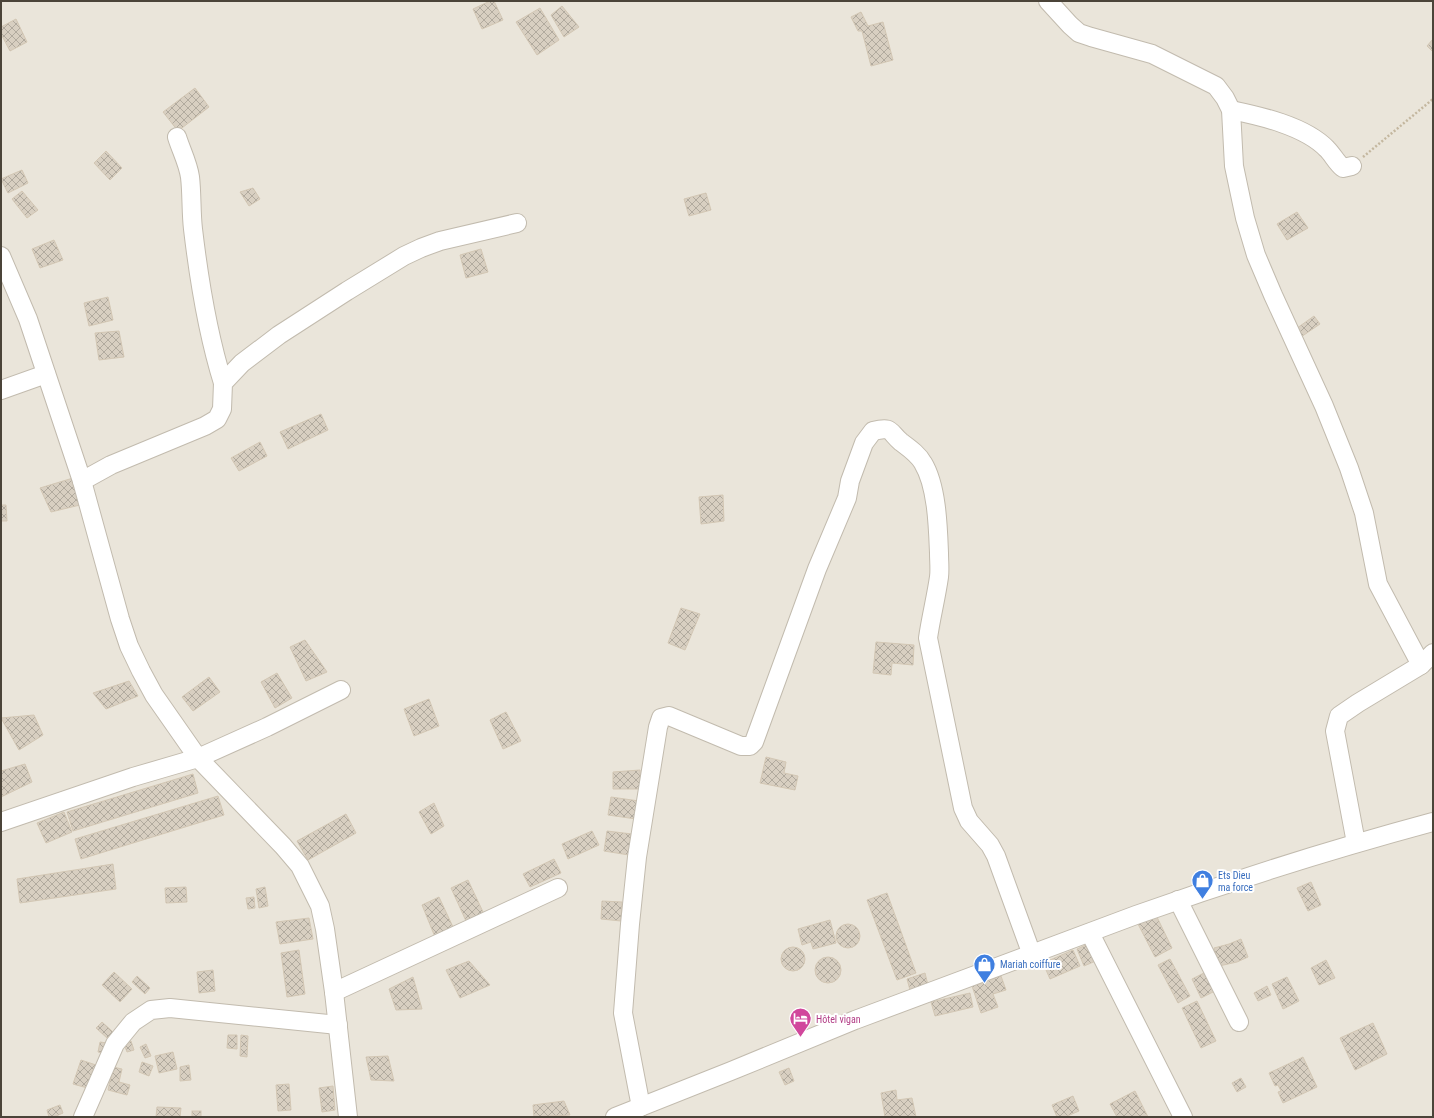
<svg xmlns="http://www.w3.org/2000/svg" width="1434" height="1118" viewBox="0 0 1434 1118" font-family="'Roboto Condensed',sans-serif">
<defs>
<pattern id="building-cross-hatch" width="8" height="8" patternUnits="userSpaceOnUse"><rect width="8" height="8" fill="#d8cfc1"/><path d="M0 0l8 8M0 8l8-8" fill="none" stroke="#b1aa9e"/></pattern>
</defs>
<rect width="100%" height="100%" fill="#f6f3ec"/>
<rect fill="#eae5da" x="1" y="1" width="1432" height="1116"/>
<g fill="url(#building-cross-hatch)" stroke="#d3c7b4">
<polygon points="490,1 494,1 503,20 482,29 473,9"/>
<polygon points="562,6 579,27 564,37 551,15"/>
<polygon points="540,8 559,40 537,55 516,22"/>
<polygon points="861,12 868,26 883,22 893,60 871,66 862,31 858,31 851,17"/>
<polygon points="16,19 27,42 10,51 1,34 1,27"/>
<polygon points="1433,39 1433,52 1427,46"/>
<polygon points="195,88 209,107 178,131 163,112"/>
<polygon points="106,151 122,168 110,180 94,163"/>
<polygon points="22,170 28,183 8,193 1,179"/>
<polygon points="253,188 260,199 249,206 240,192"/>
<polygon points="22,191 38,210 27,218 12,199"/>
<polygon points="706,193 711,210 689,216 684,199"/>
<polygon points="1297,212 1308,228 1287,240 1277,224"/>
<polygon points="54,240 63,260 40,268 32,249"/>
<polygon points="481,249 488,272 466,278 460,255"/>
<polygon points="108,297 113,320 89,326 84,303"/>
<polygon points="1314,316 1320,324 1298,339 1293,331"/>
<polygon points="119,331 124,357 99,360 95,333"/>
<polygon points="321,414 328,430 288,449 280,432"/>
<polygon points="260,442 267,456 239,471 231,458"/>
<polygon points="73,478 80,505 51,512 40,488"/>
<polygon points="723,495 724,521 701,524 699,497"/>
<polygon points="1,505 6,505 7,521 1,521"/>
<polygon points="681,608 700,614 685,650 668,643"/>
<polygon points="305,640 327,672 306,681 290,647"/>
<polygon points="876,642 914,645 913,665 892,663 891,675 873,673"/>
<polygon points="277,673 292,698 275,708 261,682"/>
<polygon points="209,677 220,692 193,711 182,697"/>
<polygon points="129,681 138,696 106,709 93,693"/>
<polygon points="429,699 439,726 414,736 404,709"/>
<polygon points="506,712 521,741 503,749 490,720"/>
<polygon points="34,715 43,735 19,750 1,718"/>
<polygon points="766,757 786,762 784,773 798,776 795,790 760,783"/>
<polygon points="25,764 32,782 1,797 1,771"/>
<polygon points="640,770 641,789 613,789 613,772"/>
<polygon points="193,774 198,793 73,831 67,812"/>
<polygon points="218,796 224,815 81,859 75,839"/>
<polygon points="611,797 639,801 636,819 608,815"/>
<polygon points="434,803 444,826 431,834 419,812"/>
<polygon points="64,812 72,832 46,843 37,823"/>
<polygon points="346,814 356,833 308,860 297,841"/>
<polygon points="592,831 599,845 568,859 562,844"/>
<polygon points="607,831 632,834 629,855 604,851"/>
<polygon points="554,859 561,873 530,887 523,874"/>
<polygon points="113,864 116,889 20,903 17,879"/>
<polygon points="468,880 484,914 466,921 451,888"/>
<polygon points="1311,882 1321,905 1308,911 1297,888"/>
<polygon points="186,887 187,902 166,903 165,888"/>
<polygon points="265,887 268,906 259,908 256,889"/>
<polygon points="887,893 916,973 897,980 867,900"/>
<polygon points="254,897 255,908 248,909 246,898"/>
<polygon points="439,897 453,927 435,937 422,905"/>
<polygon points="602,901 622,902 621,921 601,919"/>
<polygon points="1156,915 1172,948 1155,957 1138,924"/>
<polygon points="309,918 313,939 280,944 276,922"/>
<polygon points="830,920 836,943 813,949 811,942 802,945 798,929"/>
<circle cx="848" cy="936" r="12"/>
<polygon points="1241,939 1248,957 1237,962 1219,966 1214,948 1229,944"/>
<polygon points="1090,943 1098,960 1084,966 1077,949"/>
<circle cx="793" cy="959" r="12"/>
<polygon points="299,950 305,994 287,997 281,953"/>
<polygon points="1073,950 1080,966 1050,979 1043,963"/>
<circle cx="828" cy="970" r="13"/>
<polygon points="1170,959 1190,996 1178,1003 1158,965"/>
<polygon points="1326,960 1335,978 1319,985 1311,968"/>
<polygon points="469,961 490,985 460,998 446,970"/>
<polygon points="213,970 215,991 199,993 197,972"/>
<polygon points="114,972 132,989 120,1002 102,985"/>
<polygon points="1206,972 1215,991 1201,998 1192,979"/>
<polygon points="925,973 928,985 910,990 907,979"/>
<polygon points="137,976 150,988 145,994 132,982"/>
<polygon points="1001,976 1006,990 993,994 998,1007 981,1013 972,986"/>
<polygon points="413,977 422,1009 396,1010 389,989"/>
<polygon points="1287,977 1299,1001 1283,1009 1272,984"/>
<polygon points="1267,986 1271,995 1258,1001 1254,993"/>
<polygon points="970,993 973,1007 935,1016 931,1002"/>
<polygon points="1197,1001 1216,1041 1201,1048 1182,1008"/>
<polygon points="102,1022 113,1032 107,1038 96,1028"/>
<polygon points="1373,1023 1387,1054 1355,1070 1340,1038"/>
<polygon points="228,1035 237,1035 237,1049 227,1048"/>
<polygon points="241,1035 248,1036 247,1057 240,1056"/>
<polygon points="131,1041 134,1050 127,1052 124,1044"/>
<polygon points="100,1042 107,1043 104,1053 98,1052"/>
<polygon points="146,1044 151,1056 145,1058 140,1047"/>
<polygon points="173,1052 177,1069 159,1073 155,1056"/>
<polygon points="388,1056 394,1081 371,1080 366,1057"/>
<polygon points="1303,1057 1317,1087 1283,1103 1278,1092 1281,1091 1278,1085 1275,1086 1269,1073"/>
<polygon points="81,1060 99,1066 91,1089 73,1084"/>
<polygon points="142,1062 153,1066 149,1076 139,1072"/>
<polygon points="189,1065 191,1080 180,1081 180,1067"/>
<polygon points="113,1067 122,1069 119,1082 130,1085 127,1095 108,1090"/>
<polygon points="789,1068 794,1081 785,1085 779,1072"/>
<polygon points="1241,1078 1246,1087 1237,1092 1232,1083"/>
<polygon points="289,1084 291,1110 278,1111 276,1085"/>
<polygon points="333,1086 335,1110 322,1112 319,1088"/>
<polygon points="896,1090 897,1100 912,1098 916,1117 885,1117 881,1093"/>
<polygon points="1135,1091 1148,1117 1117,1117 1110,1104"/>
<polygon points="1073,1096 1079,1111 1065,1117 1057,1117 1052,1105"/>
<polygon points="564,1101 570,1115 534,1117 533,1105"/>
<polygon points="60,1105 63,1113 54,1117 49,1117 47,1110"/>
<polygon points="157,1107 181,1108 180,1117 156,1117"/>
<rect x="192" y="1111" width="9" height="6"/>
</g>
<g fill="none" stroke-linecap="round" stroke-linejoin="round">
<defs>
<g id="minor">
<polyline points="1048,1 1070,25 1079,33 1091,37 1152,54 1216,86 1225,98 1231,110 1234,166 1245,218 1256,255 1273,295 1324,406 1349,468 1364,513 1378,584 1421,665"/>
<path d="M1231,110c29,6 74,16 96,39 6,6 9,13 16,19l9,-2"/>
<path d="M177,137c4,13 11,26 13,40 2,17 1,35 3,52 6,51 15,106 30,154"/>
<polyline points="1,256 28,319 82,481 120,619 129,646 141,671 154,695 198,758 283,846 300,866 320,906 325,929 334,992 348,1117"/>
<polyline points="1,390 46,374"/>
<polyline points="82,481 111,465 205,426 217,419 222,409 223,383 242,363 279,335 347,291 404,256 421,248 440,241 517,223"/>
<polyline points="1,822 133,777 198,758 267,727 341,690"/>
<polyline points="1356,843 1335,731 1339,716 1358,703 1421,665 1433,653"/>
<polyline points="1178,900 1239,1022"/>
<polyline points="1090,933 1183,1117"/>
<polyline points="334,992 558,888"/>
<path d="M641,1107l-18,-94 7,-89 7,-67 21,-130 3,-9 8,-2 72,30h9l4,-4 63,-173 30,-71 3,-17 14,-38 9,-12c20,-5 16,1 28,11 8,6 17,12 22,21 14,23 15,64 16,90 0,8 1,17 0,24 -3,21 -8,40 -11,61l35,170 6,13 21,24 6,11 36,99"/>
<polyline points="83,1117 115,1044 133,1022 151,1010 170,1008 338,1025"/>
<path d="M615,1117l116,-46 124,-51 281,-105c98,-35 197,-66 297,-93"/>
</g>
</defs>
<use href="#minor" stroke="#c2bbae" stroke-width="20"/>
<polyline stroke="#c4b79f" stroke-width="2.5" stroke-dasharray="2 2" stroke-linecap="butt" points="1363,157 1433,99"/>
<use href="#minor" stroke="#fff" stroke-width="18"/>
</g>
<defs>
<symbol id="shop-pin" viewBox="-11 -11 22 30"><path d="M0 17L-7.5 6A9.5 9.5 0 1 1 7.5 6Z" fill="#3f7fe0" stroke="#fff"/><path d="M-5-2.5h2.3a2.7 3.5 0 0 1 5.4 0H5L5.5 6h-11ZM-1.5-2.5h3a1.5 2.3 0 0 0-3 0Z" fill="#fff"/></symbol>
<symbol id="hotel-pin" viewBox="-11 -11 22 30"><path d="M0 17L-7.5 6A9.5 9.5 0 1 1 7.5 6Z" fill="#d1479c" stroke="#fff"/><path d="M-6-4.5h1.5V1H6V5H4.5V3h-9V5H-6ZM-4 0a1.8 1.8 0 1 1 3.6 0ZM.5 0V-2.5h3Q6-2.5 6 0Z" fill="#fff"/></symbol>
</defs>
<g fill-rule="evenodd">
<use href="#shop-pin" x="1190" y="868" width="25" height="34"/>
<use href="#shop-pin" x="972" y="952" width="25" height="34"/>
<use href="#hotel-pin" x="788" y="1006" width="25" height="34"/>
</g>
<g text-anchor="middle" stroke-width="4" stroke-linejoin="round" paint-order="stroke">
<g font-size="10" fill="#366cbe" stroke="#fff" text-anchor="start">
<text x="1218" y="879">Ets Dieu<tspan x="1218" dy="12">ma force</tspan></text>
<text x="1000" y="968">Mariah coiffure</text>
</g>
<g font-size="10" fill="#b23c85" stroke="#fff" text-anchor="start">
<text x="816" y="1023">Hôtel vigan</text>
</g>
</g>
<rect width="1434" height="1118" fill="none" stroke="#4b4439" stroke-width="4"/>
</svg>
